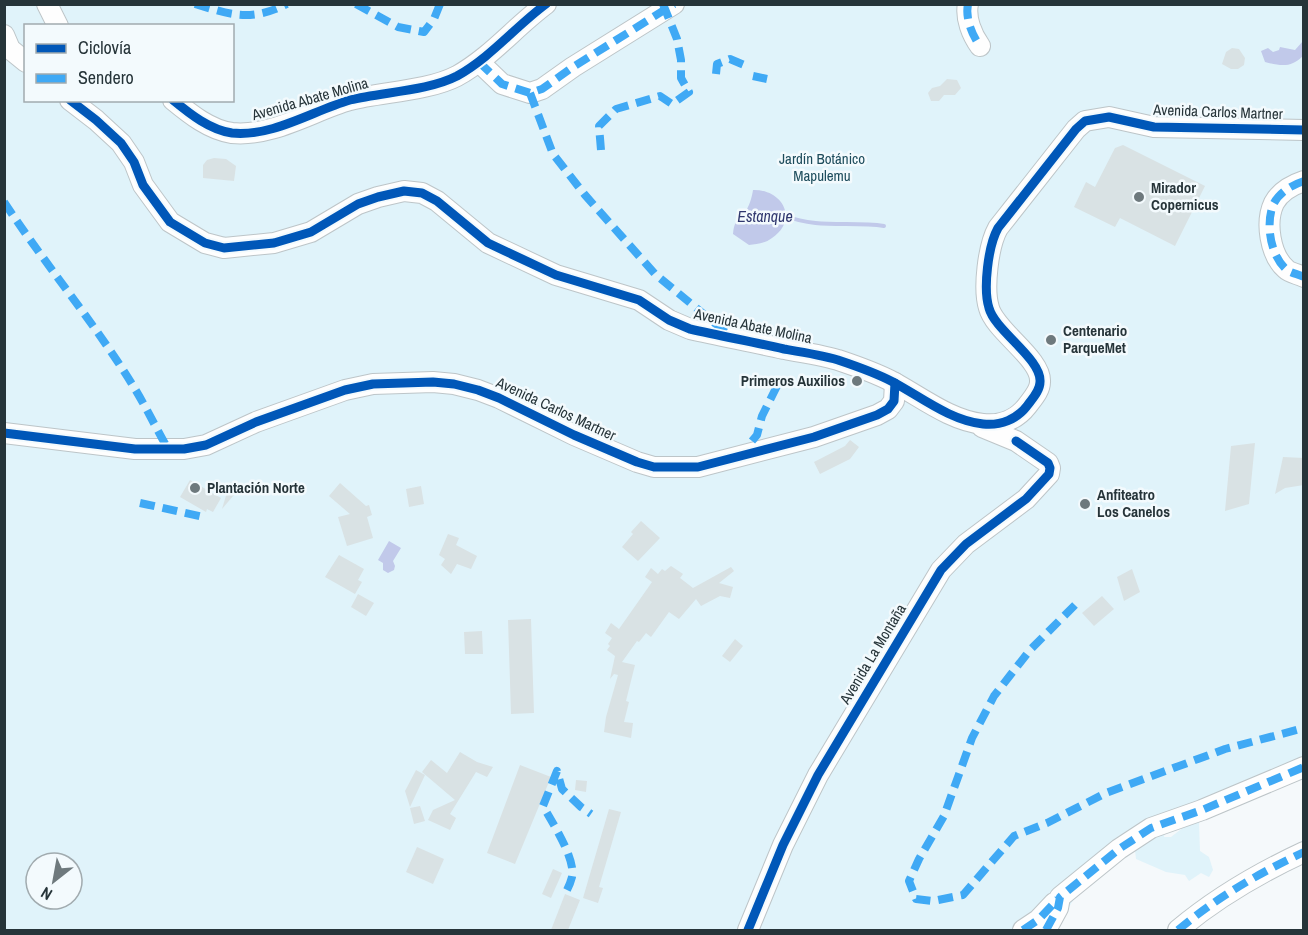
<svg xmlns="http://www.w3.org/2000/svg" width="1308" height="935" viewBox="0 0 1308 935" font-family="'Archivo Narrow',sans-serif">
<rect width="100%" height="100%" fill="#f5f9fb"/>
<g fill="#e0f3fa" fill-rule="evenodd">
<path d="M5,5h1298v758l-207,100 -41,67h-1050zM26,26h206v74h-206zM36,863h36v36h-36z"/>
<polygon points="1193,820 1199,822 1200,851 1209,857 1213,870 1209,877 1201,873 1189,881 1185,875 1166,872 1136,859 1135,850 1165,830 1164,837 1171,837"/>
</g>
<g fill="#c1c9ea">
<path d="M1303,41v15c-12,12 -22,10 -38,6l-4,-11 7,-3 5,4 6,-2 1,-3 15,3z"/>
<path d="M753,190c30,-1 46,30 19,48 -6,5 -15,6 -23,7l-16,-11c1,-11 3,-13 11,-21 5,-5 8,-16 9,-23z"/>
<polygon points="389,541 401,548 393,561 395,566 394,570 388,573 383,570 383,563 378,560"/>
</g>
<g fill="none" stroke-linecap="round" stroke-linejoin="round">
<path stroke="#c1c9ea" stroke-width="4" d="M786,216c31,13 65,5 98,10"/>
</g>
<g fill="#d9e2e4">
<polygon points="1232,48 1239,49 1245,58 1244,65 1238,69 1231,69 1222,64 1226,52"/>
<polygon points="947,79 957,80 961,88 955,95 944,95 939,101 931,101 928,93 932,88 940,86"/>
<polygon points="1123,145 1205,186 1175,246 1120,218 1115,227 1074,207 1086,182 1095,187 1115,148"/>
<polygon points="214,158 226,159 236,166 234,181 203,178 203,165 207,160"/>
<polygon points="850,440 859,447 850,459 820,474 814,462 845,446"/>
<polygon points="1255,443 1249,504 1225,511 1231,446"/>
<polygon points="1283,457 1304,458 1304,485 1285,488 1275,494"/>
<polygon points="190,480 221,498 213,512 207,509 206,512 180,497"/>
<polygon points="230,482 238,485 239,489 222,509"/>
<polygon points="340,483 366,506 369,505 372,515 367,517 373,538 347,546 338,517 350,514 329,496"/>
<polygon points="421,486 424,504 409,507 406,489"/>
<polygon points="641,521 660,538 638,561 622,547 633,534 631,532"/>
<polygon points="448,534 459,538 456,545 477,556 471,569 457,564 451,574 441,565 445,559 439,555"/>
<polygon points="339,555 364,569 358,580 362,582 355,594 325,577"/>
<polygon points="671,566 683,574 680,578 693,588 731,567 734,571 719,583 733,587 730,598 720,596 701,606 696,599 679,619 669,612 651,637 646,633 639,642 637,641 622,662 635,665 626,701 629,702 624,722 633,723 631,738 604,732 606,717 618,675 614,674 610,679 615,656 607,650 610,646 608,644 612,638 605,633 611,623 619,629 652,582 645,577 651,568 658,574 662,569 665,571"/>
<polygon points="1132,569 1140,592 1124,601 1117,577"/>
<polygon points="358,594 374,603 366,616 351,607"/>
<polygon points="1102,596 1114,609 1094,626 1082,613"/>
<polygon points="531,619 534,713 511,714 508,620"/>
<polygon points="482,631 483,654 465,654 464,632"/>
<polygon points="735,639 743,646 730,662 722,656"/>
<polygon points="460,752 477,762 493,767 487,777 476,772 450,814 456,818 450,830 428,820 433,810 455,800 422,772 431,760 447,773"/>
<polygon points="520,765 551,777 515,864 487,853"/>
<polygon points="416,770 425,775 410,807 405,791"/>
<polygon points="576,780 587,781 586,792 575,790"/>
<polygon points="420,806 425,821 414,824 410,808"/>
<polygon points="609,809 621,812 599,887 603,888 598,903 583,898"/>
<polygon points="417,847 444,859 433,884 406,872"/>
<polygon points="553,869 562,873 551,898 542,894"/>
<polygon points="565,894 580,900 568,930 551,930"/>
</g>
<g fill="none" stroke-linecap="round" stroke-linejoin="round">
<defs>
<g id="minor">
<polyline points="47,4 58,26"/>
<path d="M968,4c-3,14 4,31 12,42"/>
<polyline points="4,35 10,49 26,62"/>
<polyline points="479,62 502,84 530,93 542,89 573,67 674,4"/>
<path d="M70,100l26,20 25,23 13,19 9,23 27,37 35,21 19,5 50,-5 37,-11 47,-28 20,-7 26,-6 18,2 15,8 51,42 68,32 83,25 30,20 21,9c31,7 63,13 94,20 18,3 37,6 54,11 18,6 38,13 55,22 28,15 58,39 90,42 18,2 34,-5 44,-18 5,-7 13,-15 13,-24 2,-23 -45,-51 -51,-74 -6,-19 -1,-62 9,-80l78,-99 9,-8 24,-4 45,10 150,3"/>
<path d="M173,100c17,14 37,30 59,33 41,4 80,-22 118,-33 32,-8 78,-9 107,-24 34,-19 58,-49 89,-72"/>
<path d="M1304,181c-12,4 -24,11 -30,22 -9,19 -4,52 12,66 4,4 12,5 18,8"/>
<polyline points="4,433 135,449 184,449 206,445 256,422 345,390 373,384 433,382 454,384 478,390 499,398 574,435 637,462 654,467 698,467 814,437 877,415 888,409 894,401 895,383"/>
<polyline points="748,930 783,845 818,775 941,570 966,544 1026,499 1049,474 1050,468 1048,463 1016,441 982,427"/>
<polyline points="1023,930 1038,920 1054,903"/>
<polyline points="1046,930 1058,908 1060,897 1119,849 1151,828 1202,810 1304,767"/>
<path d="M1178,930c38,-32 81,-57 126,-78"/>
</g>
</defs>
<use href="#minor" stroke="#bdc5c8" stroke-width="22"/>
<use href="#minor" stroke="#fefefe" stroke-width="20"/>
<g stroke="#3fa9f5" stroke-width="8" stroke-dasharray="15 8" stroke-linecap="butt">
<path d="M195,4c37,11 55,18 92,0"/>
<polyline points="356,4 398,27 424,32 434,19 440,4"/>
<path d="M968,4c-3,14 4,31 12,42"/>
<polyline points="479,62 502,84 530,93 542,89 573,67 674,4"/>
<polyline points="716,74 717,64 730,59 749,67"/>
<polyline points="753,76 767,79"/>
<polyline points="530,93 553,154 585,195 655,274 729,335"/>
<polyline points="601,150 599,126 616,109 660,96 672,104 689,92 681,78 681,60 677,39 663,4"/>
<path d="M1304,181c-12,4 -24,11 -30,22 -9,19 -4,52 12,66 4,4 12,5 18,8"/>
<path d="M4,202c41,62 89,119 128,182 13,21 24,44 36,65"/>
<polyline points="752,441 757,435 762,416 777,386"/>
<polyline points="140,503 204,517"/>
<polyline points="1075,605 1030,650 994,696 972,738 944,816 919,859 909,881 916,899 933,901 963,895 1014,836 1047,823 1106,793 1225,749 1304,728"/>
<path d="M567,890c2,-4 4,-9 5,-13 4,-18 -20,-55 -29,-71l14,-35 5,18 19,18 10,7"/>
<polyline points="1023,930 1038,920 1058,899"/>
<polyline points="1046,930 1058,908 1060,897 1119,849 1151,828 1202,810 1304,767"/>
<path d="M1178,930c38,-32 81,-57 126,-78"/>
</g>
<defs>
<g id="cycleway">
<path d="M70,100l26,20 25,23 13,19 9,23 27,37 35,21 19,5 50,-5 37,-11 47,-28 20,-7 26,-6 18,2 15,8 51,42 68,32 83,25 30,20 21,9c31,7 63,13 94,20 18,3 37,6 54,11 18,6 38,13 55,22 28,15 58,39 90,42 18,2 34,-5 44,-18 5,-7 13,-15 13,-24 2,-23 -45,-51 -51,-74 -6,-19 -1,-62 9,-80l78,-99 9,-8 24,-4 45,10 150,3"/>
<path d="M173,100c17,14 37,30 59,33 41,4 80,-22 118,-33 32,-8 78,-9 107,-24 34,-19 58,-49 89,-72"/>
<polyline points="4,433 135,449 184,449 206,445 256,422 345,390 373,384 433,382 454,384 478,390 499,398 574,435 637,462 654,467 698,467 814,437 877,415 888,409 894,401 895,383"/>
<polyline points="748,930 783,845 818,775 941,570 966,544 1026,499 1049,474 1050,468 1048,463 1016,441"/>
</g>
</defs>
<use href="#cycleway" stroke="#f3fafd" stroke-width="13"/>
<use href="#cycleway" stroke="#0057b8" stroke-width="9"/>
</g>
<g fill="#6e797d" stroke="#f3fafd" stroke-width="2">
<circle cx="1139" cy="197" r="6"/>
<circle cx="1051" cy="340" r="6"/>
<circle cx="857" cy="381" r="6"/>
<circle cx="195" cy="488" r="6"/>
<circle cx="1085" cy="504" r="6"/>
</g>
<g text-anchor="middle" stroke-width="5" stroke-linejoin="round" paint-order="stroke">
<g font-size="15" fill="#263439" stroke="#f3fafd">
<text transform="translate(310 99) rotate(-16)" y="5">Avenida Abate Molina</text>
<text transform="translate(1218 112) rotate(2)" y="5">Avenida Carlos Martner</text>
<text transform="translate(753 326) rotate(12)" y="5">Avenida Abate Molina</text>
<text transform="translate(556 409) rotate(25)" y="5">Avenida Carlos Martner</text>
<text transform="translate(873 654) rotate(-59)" y="5">Avenida La Montaña</text>
</g>
<g font-size="15" fill="#1d4c5c" stroke="#f3fafd">
<text x="822" y="164">Jardín Botánico<tspan x="822" dy="17">Mapulemu</tspan></text>
</g>
<g font-size="15" font-weight="bold" fill="#263439" stroke="#f3fafd" text-anchor="start">
<text x="1151" y="193">Mirador<tspan x="1151" dy="17">Copernicus</tspan></text>
<text x="1063" y="336">Centenario<tspan x="1063" dy="17">ParqueMet</tspan></text>
<text x="845" y="386" text-anchor="end">Primeros Auxilios</text>
<text x="207" y="493">Plantación Norte</text>
<text x="1097" y="500">Anfiteatro<tspan x="1097" dy="17">Los Canelos</tspan></text>
</g>
<g font-size="16" font-style="italic" fill="#30376e" stroke="#f3fafd">
<text x="765" y="222">Estanque</text>
</g>
</g>
<rect width="1308" height="935" fill="none" stroke="#263439" stroke-width="12"/>
<rect x="24" y="24" width="210" height="78" fill="#f3fafd" stroke="#a1abaf" stroke-width="1.5"/>
<rect x="36" y="44" width="30" height="9" fill="#0057b8" stroke="#a1abaf" stroke-width="1.5"/>
<text x="78" y="54" font-size="18" fill="#263439">Ciclovía</text>
<rect x="36" y="74" width="30" height="9" fill="#3fa9f5" stroke="#a1abaf" stroke-width="1.5"/>
<text x="78" y="84" font-size="18" fill="#263439">Sendero</text>
<g transform="translate(54 881) rotate(211)"><circle r="28" fill="#f3fafd" stroke="#a1abaf" stroke-width="1.5"/>
<path d="M0-4.5L10 22L0 15L-10 22Z" fill="#6e797d"/>
<text y="-9" font-size="16" font-weight="bold" text-anchor="middle" fill="#263439">N</text>
</g>
</svg>
